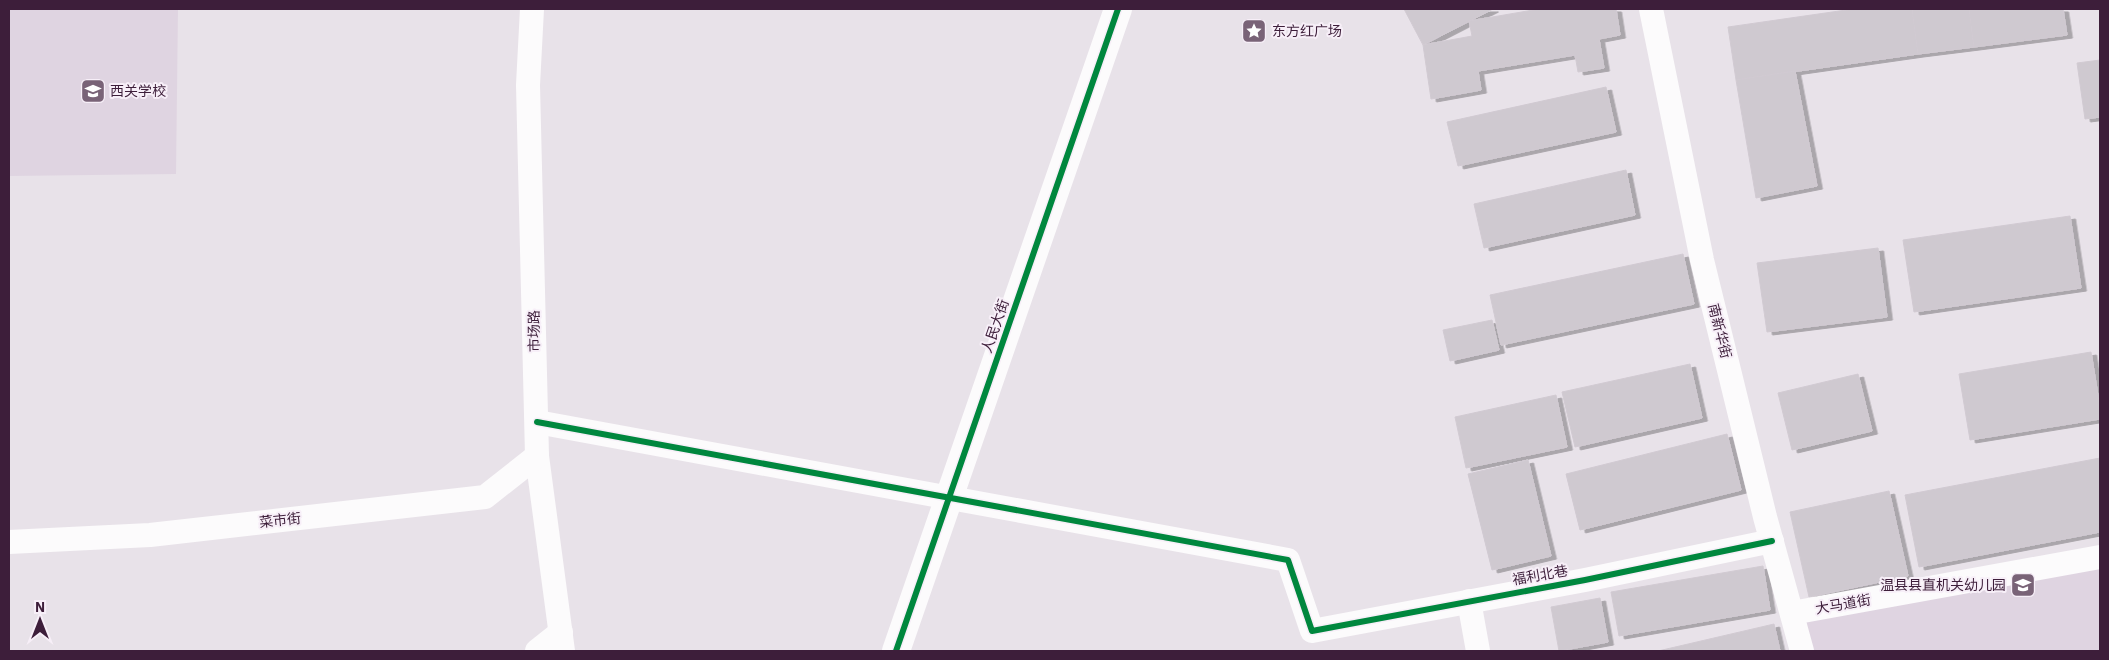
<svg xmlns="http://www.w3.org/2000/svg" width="2109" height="660" viewBox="0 0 2109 660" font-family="'IBM Plex Sans','Noto Sans SC',sans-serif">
<defs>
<filter id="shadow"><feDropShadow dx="5.5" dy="3" stdDeviation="0" flood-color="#0004"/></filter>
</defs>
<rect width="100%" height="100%" fill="#e8e2e9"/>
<g fill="#dfd4e1">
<polygon points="9,9 178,9 176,174 9,176"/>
<polygon points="2100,557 2100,651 1802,651 1792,613"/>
</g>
<g fill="#cfc9d0" stroke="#d1cad2" filter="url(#shadow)">
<polygon points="1404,9 1493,9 1423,45"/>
<polygon points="1539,9 1616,9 1620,35 1599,39 1604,68 1578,72 1575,55 1478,71 1481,90 1431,99 1423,45 1472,36 1469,21"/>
<polygon points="1853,9 1912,9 1918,54 1736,80 1728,27"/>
<polygon points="1912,9 1969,9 1974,47 1918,54"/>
<polygon points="1969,9 2063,9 2067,35 1974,47"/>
<polygon points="2100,60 2100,117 2085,119 2077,63"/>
<polygon points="1795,71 1817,186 1756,198 1736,80"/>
<polygon points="1606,87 1616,132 1458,166 1447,122"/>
<polygon points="1626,170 1635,215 1484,248 1474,204"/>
<polygon points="2070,216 2081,288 1914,312 1903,240"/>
<polygon points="1878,248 1887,317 1767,332 1757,263"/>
<polygon points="1683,254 1694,304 1501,345 1490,295"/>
<polygon points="1492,320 1499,350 1450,361 1443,330"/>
<polygon points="2091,352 2100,408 2100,419 1970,440 1959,374"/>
<polygon points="1690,364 1702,418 1575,447 1562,392"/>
<polygon points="1858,374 1872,431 1792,450 1778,393"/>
<polygon points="1556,395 1567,447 1466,468 1455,417"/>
<polygon points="1727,434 1741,490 1580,530 1566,474"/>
<polygon points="2100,458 2100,532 1919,567 1905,495"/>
<polygon points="1528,460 1551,556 1492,570 1468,474"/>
<polygon points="1889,491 1908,576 1809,597 1790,512"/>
<polygon points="1763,566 1770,610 1619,636 1611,592"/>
<polygon points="1600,598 1608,642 1559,651 1551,607"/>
<polygon points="1774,624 1780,651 1658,651"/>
</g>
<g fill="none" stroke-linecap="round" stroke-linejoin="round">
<g stroke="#fcfbfc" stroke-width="24">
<polyline points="532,9 528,85 537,456 563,651"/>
<polyline points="1651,9 1702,260 1765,517 1802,651"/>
<polyline points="537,422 1288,560 1312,631 1585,580 1772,541"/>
<polyline points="9,542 150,535 485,497 537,456"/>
<polyline points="1469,601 1478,651"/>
<polyline points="1792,613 2100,557"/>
<polyline points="537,651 561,632"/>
</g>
<polyline stroke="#fcfbfc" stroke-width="28" points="896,651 1118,9"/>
<defs>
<g id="cycleway">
<polyline points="537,422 1288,560 1312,631 1585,580 1772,541"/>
<polyline points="896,651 1118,9"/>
</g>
</defs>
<use href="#cycleway" stroke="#f7eff8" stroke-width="9"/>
<use href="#cycleway" stroke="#00873e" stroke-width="6"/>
</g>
<defs>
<symbol id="sight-square" viewBox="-11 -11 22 22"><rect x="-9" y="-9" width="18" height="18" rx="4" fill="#796377" stroke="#f7eff8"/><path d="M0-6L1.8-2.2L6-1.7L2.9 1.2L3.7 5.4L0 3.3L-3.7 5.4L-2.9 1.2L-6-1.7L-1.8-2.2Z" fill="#fff"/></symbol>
<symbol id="school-square" viewBox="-11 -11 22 22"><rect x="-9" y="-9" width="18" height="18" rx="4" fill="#796377" stroke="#f7eff8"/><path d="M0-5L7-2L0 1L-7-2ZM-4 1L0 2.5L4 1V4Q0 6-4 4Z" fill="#fff"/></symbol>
</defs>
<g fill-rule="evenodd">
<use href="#sight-square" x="1240" y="17" width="28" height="28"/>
<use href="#school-square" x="79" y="77" width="28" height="28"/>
<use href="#school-square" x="2009" y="571" width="28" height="28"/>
</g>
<g text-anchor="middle" stroke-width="4" stroke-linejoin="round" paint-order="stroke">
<g font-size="14" fill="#3d1e3a" stroke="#f7eff8" text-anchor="start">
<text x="1272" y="36">东方红广场</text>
<text x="110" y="96">西关学校</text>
<text x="2006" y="590" text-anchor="end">温县县直机关幼儿园</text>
</g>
<g font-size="14" fill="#3d1e3a" stroke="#f7eff8">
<text transform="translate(995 326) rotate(-71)" y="5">人民大街</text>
<text transform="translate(534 331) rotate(-91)" y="5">市场路</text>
<text transform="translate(1720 331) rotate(76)" y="5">南新华街</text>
<text transform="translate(280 520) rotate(-6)" y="5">菜市街</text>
<text transform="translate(1540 575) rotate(-10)" y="5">福利北巷</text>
<text transform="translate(1843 604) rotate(-10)" y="5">大马道街</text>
</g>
</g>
<rect width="2109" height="660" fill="none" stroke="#3d1e3a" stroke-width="20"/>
<g transform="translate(40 620)" stroke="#f7eff8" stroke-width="4" paint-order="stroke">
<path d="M0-4L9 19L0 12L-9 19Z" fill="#3d1e3a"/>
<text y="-8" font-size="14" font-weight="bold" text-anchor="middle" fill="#3d1e3a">N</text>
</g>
</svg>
